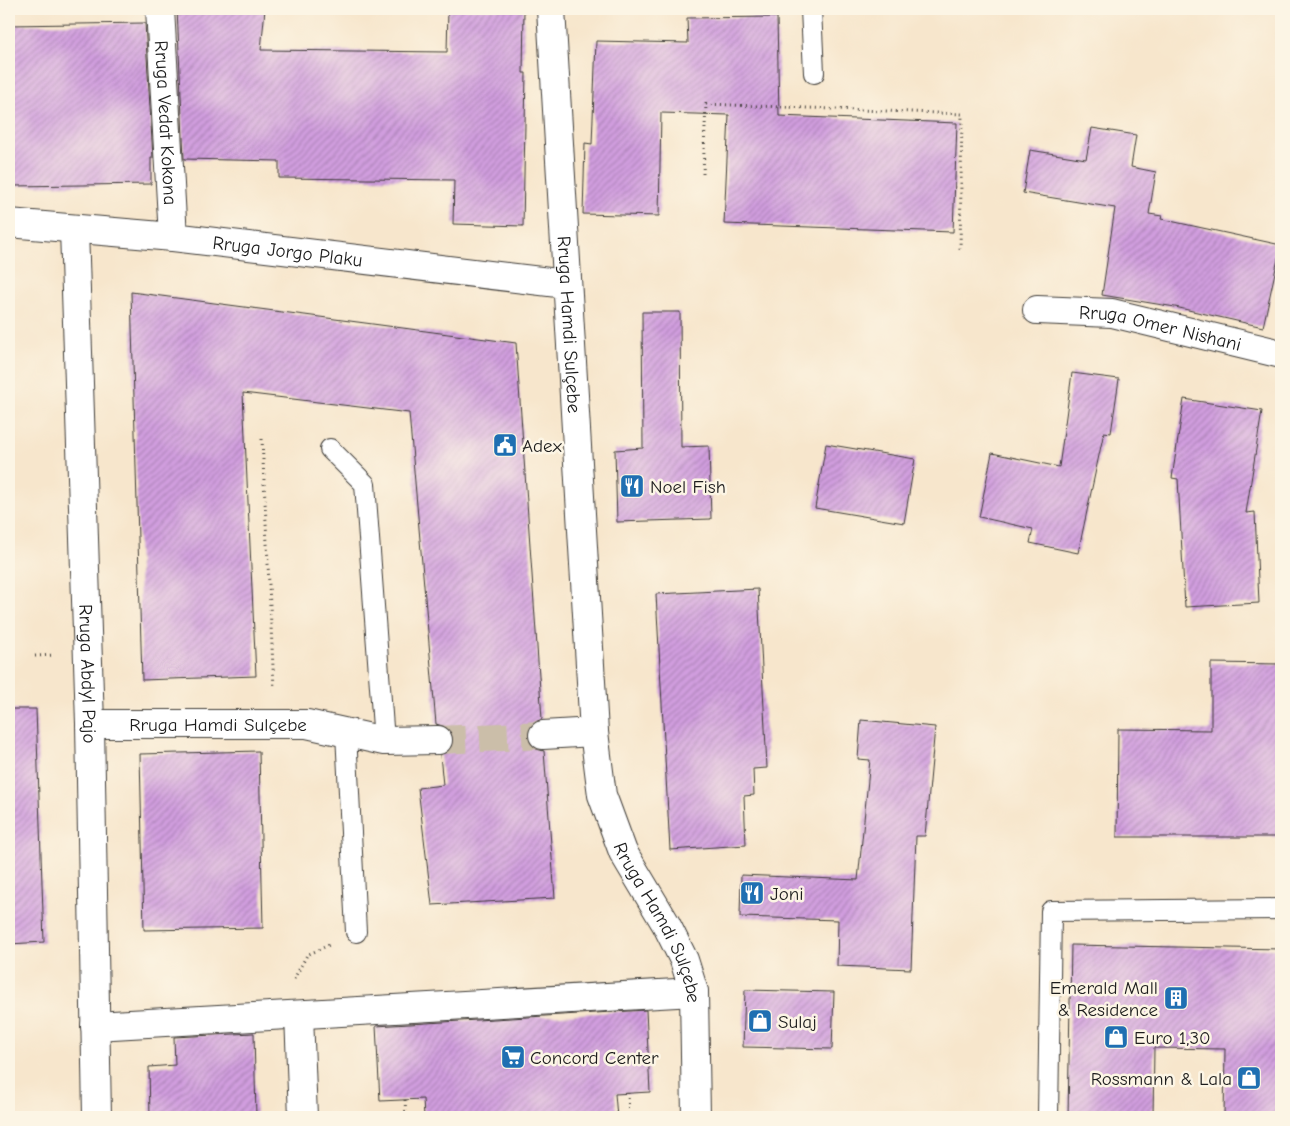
<svg xmlns="http://www.w3.org/2000/svg" width="1290" height="1126" viewBox="0 0 1290 1126" font-family="'Comic Neue',sans-serif">
<defs>
<pattern id="building-hatch" width="6" height="6" patternUnits="userSpaceOnUse" patternTransform="scale(1.25)"><rect width="6" height="6" fill="#d19edf"/><path d="M-1 1l2-2M0 6l6-6M5 7l2-2" fill="none" stroke="#a980b4"/></pattern>
</defs>
<rect width="100%" height="100%" fill="#fcf5e5"/>
<filter id="ink" filterUnits="userSpaceOnUse"><feTurbulence type="fractalNoise" baseFrequency=".02" numOctaves="2"/><feDisplacementMap in="SourceGraphic" scale="10" xChannelSelector="R" yChannelSelector="G"/><feConvolveMatrix kernelMatrix="1 2 1 2 8 2 1 2 1" color-interpolation-filters="sRGB"/></filter>
<filter id="wash" filterUnits="userSpaceOnUse"><feTurbulence type="fractalNoise" baseFrequency=".0096" numOctaves="4" result="noise"/><feDisplacementMap in="SourceGraphic" scale="20" xChannelSelector="R" yChannelSelector="G"/><feGaussianBlur stdDeviation="1.12" result="paint"/><feColorMatrix in="noise" values="0 0 0 0 0 0 0 0 0 0 0 0 0 0 0 0 0 1.4 0 .05"/><feComposite in="paint" operator="in"/></filter>
<g filter="url(#wash)">
<rect width="100%" height="100%" fill="#f7e6cc"/>
<g id="blocks">
<g fill="url(#building-hatch)">
<polygon points="177,9 265,9 261,50 447,52 448,9 524,9 523,73 526,73 523,226 453,224 454,180 279,178 279,161 184,159"/>
<polygon points="777,17 779,116 957,123 953,232 724,224 729,115 661,113 659,216 583,214 585,143 592,144 596,41 688,43 687,18"/>
<polygon points="145,23 153,158 151,158 151,184 13,186 12,127 9,127 9,25"/>
<polygon points="1092,128 1136,135 1131,167 1156,172 1149,214 1162,216 1161,219 1281,245 1263,327 1175,307 1102,295 1115,208 1023,193 1030,150 1086,159"/>
<polygon points="131,292 516,343 542,719 535,722 529,728 528,736 530,743 536,749 544,751 555,898 432,905 418,788 443,785 440,755 451,748 454,739 451,732 446,727 436,724 409,413 243,393 256,676 142,680"/>
<polygon points="642,312 680,312 681,447 709,446 711,519 617,522 615,450 643,448"/>
<polygon points="1072,373 1119,379 1111,433 1104,432 1078,553 1030,543 1033,529 979,517 992,453 1059,467"/>
<polygon points="1184,399 1262,411 1246,513 1255,512 1259,603 1185,607 1178,479 1172,478"/>
<polygon points="826,444 915,459 904,523 815,508"/>
<polygon points="758,589 767,768 753,769 754,795 744,796 746,845 670,850 656,594"/>
<polygon points="1211,663 1281,664 1281,837 1117,837 1118,729 1211,730"/>
<polygon points="9,709 36,709 44,942 9,944"/>
<polygon points="861,720 935,727 925,836 916,836 911,969 837,966 838,920 740,917 741,875 858,880 870,760 858,759"/>
<polygon points="259,751 263,928 144,930 140,754"/>
<polygon points="1071,945 1281,949 1281,1117 1224,1117 1225,1049 1154,1048 1153,1117 1068,1117"/>
<polygon points="745,990 834,992 832,1049 743,1047"/>
<polygon points="646,1010 650,1092 615,1094 617,1117 424,1117 423,1099 380,1101 376,1026"/>
<polygon points="254,1033 256,1117 150,1117 149,1067 175,1065 174,1037"/>
</g>
</g>
</g>
<g filter="url(#ink)">
<use href="#blocks" fill-opacity="0" stroke="#3d3a36" stroke-width="1"/>
<g fill="none" stroke-linecap="round" stroke-linejoin="round">
<polyline stroke="#cbbea9" stroke-width="28" stroke-dasharray="28 14" stroke-linecap="butt" points="438,740 543,735"/>
<defs>
<g id="lane">
<polyline points="811,9 814,73"/>
<polyline points="330,449 365,484 384,741"/>
<polyline points="346,733 356,932"/>
<polyline points="1048,1117 1051,911 1281,909"/>
</g>
<g id="street">
<path id="s1" d="M160,9l13,228"/>
<path id="s2" d="M551,9l43,723 8,63 21,57 43,72 18,36 10,32 2,125"/>
<path id="s3" d="M9,223l164,14 393,47"/>
<path id="s4" d="M74,229l16,495 7,393"/>
<path id="s5" d="M1037,310l75,3 169,41"/>
<path id="s6" d="M90,724h217l77,17 54,-1"/>
<polyline points="543,735 594,732"/>
<polyline points="299,1015 303,1117"/>
<polyline points="95,1026 694,992"/>
</g>
</defs>
<use href="#lane" stroke="#3d3a36" stroke-width="22"/>
<use href="#street" stroke="#3d3a36" stroke-width="30"/>
<g stroke="#3d3a36" stroke-width="3" stroke-dasharray="1 4" stroke-linecap="butt">
<polyline points="703,174 706,104 962,114 960,252"/>
<polyline points="262,439 274,688"/>
<polyline points="35,656 54,655"/>
<polyline points="294,979 307,955 329,945"/>
<polyline points="628,1093 629,1117"/>
<polyline points="405,1100 406,1117"/>
</g>
<use href="#lane" stroke="#fff" stroke-width="20"/>
<use href="#street" stroke="#fff" stroke-width="28"/>
</g>
</g>
<defs>
<symbol id="civic-square" viewBox="-11 -11 22 22"><rect x="-9" y="-9" width="18" height="18" rx="4" fill="#1f6fb2" stroke="#fcf5e5"/><path d="M-.6-6.5H3V-4.5H.6V-3L4-1V1h2V6H-6V1h2V-1L-.6-3ZM-1.2 2.5V6h2.4V2.5Z" fill="#fff"/></symbol>
<symbol id="restaurant-square" viewBox="-11 -11 22 22"><rect x="-9" y="-9" width="18" height="18" rx="4" fill="#1f6fb2" stroke="#fcf5e5"/><path d="M-5-6h1v4h1v-4h1v4h1v-4h1v5L-1.5 .5V6h-2V.5L-5-1ZM5-6V6H3V1.5H1.5Q1.5-4 5-6Z" fill="#fff"/></symbol>
<symbol id="building-square" viewBox="-11 -11 22 22"><rect x="-9" y="-9" width="18" height="18" rx="4" fill="#1f6fb2" stroke="#fcf5e5"/><path d="M-4-6H4V6H1V3H-1V6H-4ZM-2.5-4.3h1.7v1.8h-1.7ZM.8-4.3h1.7v1.8H.8ZM-2.5-1h1.7V.8h-1.7ZM.8-1h1.7V.8H.8Z" fill="#fff"/></symbol>
<symbol id="shop-square" viewBox="-11 -11 22 22"><rect x="-9" y="-9" width="18" height="18" rx="4" fill="#1f6fb2" stroke="#fcf5e5"/><path d="M-5-2.5h2.3a2.7 3.5 0 0 1 5.4 0H5L5.5 6h-11ZM-1.5-2.5h3a1.5 2.3 0 0 0-3 0Z" fill="#fff"/></symbol>
<symbol id="supermarket-square" viewBox="-11 -11 22 22"><rect x="-9" y="-9" width="18" height="18" rx="4" fill="#1f6fb2" stroke="#fcf5e5"/><path d="M-6-5.5h2.5l.6 2H6L4.5 2H-2.5L-4.4-4H-6ZM-1.5 3.2a1.3 1.3 0 1 0 .1 0ZM3 3.2a1.3 1.3 0 1 0 .1 0Z" fill="#fff"/></symbol>
</defs>
<g fill-rule="evenodd">
<use href="#civic-square" x="491" y="431" width="28" height="28"/>
<use href="#restaurant-square" x="618" y="472" width="28" height="28"/>
<use href="#restaurant-square" x="738" y="879" width="28" height="28"/>
<use href="#building-square" x="1162" y="984" width="28" height="28"/>
<use href="#shop-square" x="746" y="1007" width="28" height="28"/>
<use href="#shop-square" x="1102" y="1023" width="28" height="28"/>
<use href="#supermarket-square" x="499" y="1043" width="28" height="28"/>
<use href="#shop-square" x="1235" y="1064" width="28" height="28"/>
</g>
<g text-anchor="middle" stroke-width="5" stroke-linejoin="round" paint-order="stroke">
<g font-size="19" fill="#1c1c1c" stroke="#fcf5e5">
<text dy="7" stroke="none"><textPath href="#s1" startOffset="114">Rruga Vedat Kokona</textPath></text>
<text dy="7" stroke="none"><textPath href="#s3" startOffset="280">Rruga Jorgo Plaku</textPath></text>
<text dy="7" stroke="none"><textPath href="#s2" startOffset="316">Rruga Hamdi Sulçebe</textPath></text>
<text dy="7" stroke="none"><textPath href="#s5" startOffset="125">Rruga Omer Nishani</textPath></text>
<text dy="7" stroke="none"><textPath href="#s4" startOffset="445">Rruga Abdyl Pajo</textPath></text>
<text dy="7" stroke="none"><textPath href="#s6" startOffset="128">Rruga Hamdi Sulçebe</textPath></text>
<text dy="7" stroke="none"><textPath href="#s2" startOffset="928">Rruga Hamdi Sulçebe</textPath></text>
</g>
<g font-size="19" fill="#1c1c1c" stroke="#fcf5e5" text-anchor="start">
<text x="522" y="452">Adex</text>
<text x="650" y="493">Noel Fish</text>
<text x="770" y="900">Joni</text>
<text x="1158" y="994" text-anchor="end">Emerald Mall<tspan x="1158" dy="22">&amp; Residence</tspan></text>
<text x="778" y="1028">Sulaj</text>
<text x="1134" y="1044">Euro 1,30</text>
<text x="530" y="1064">Concord Center</text>
<text x="1232" y="1085" text-anchor="end">Rossmann &amp; Lala</text>
</g>
</g>
<rect width="1290" height="1126" fill="none" stroke="#fcf5e5" stroke-width="30"/>
</svg>
